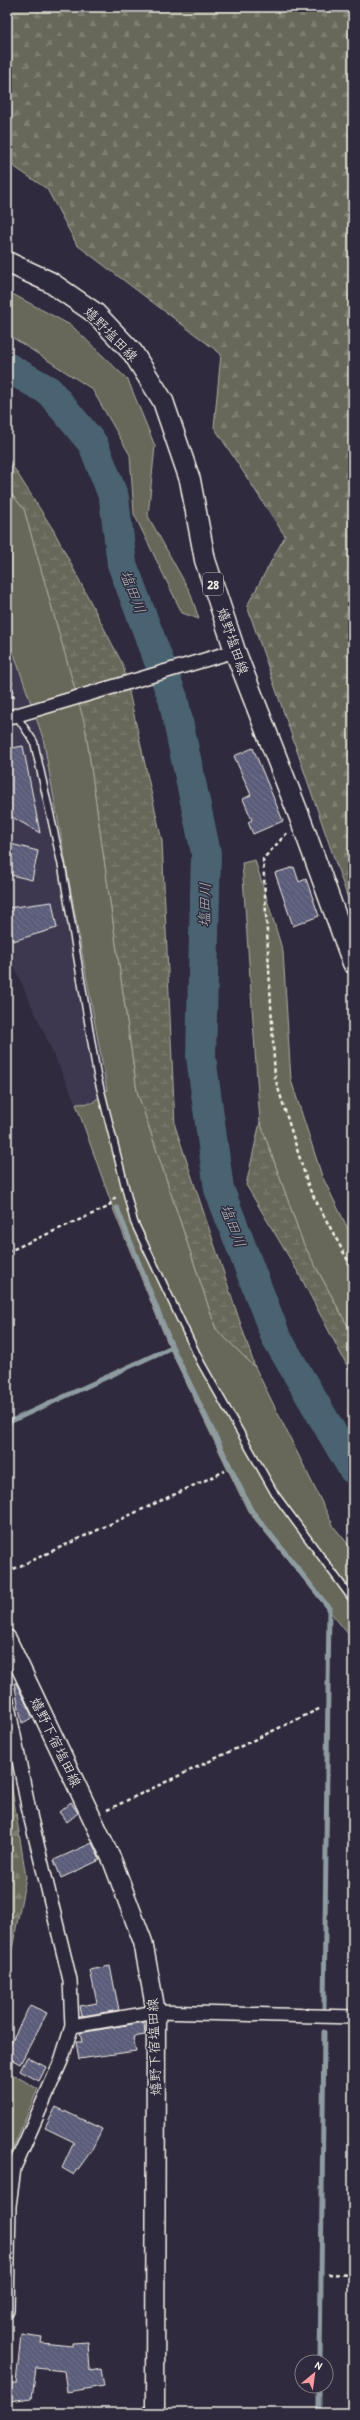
<svg xmlns="http://www.w3.org/2000/svg" width="360" height="2420" viewBox="0 0 360 2420" font-family="'Patrick Hand','Klee One',sans-serif">
<defs>
<pattern id="forest-firs" width="22" height="20" patternUnits="userSpaceOnUse"><rect width="22" height="20" fill="#68685a"/><path d="M5 1l3.5 6h-7zM16 11l3.5 6h-7z" fill="#7e7e72"/></pattern>
<pattern id="wetland-marsh" width="20" height="14" patternUnits="userSpaceOnUse"><rect width="20" height="14" fill="#68685a"/><path d="M1 5h8M5 5V1M11 12h8M15 12V8" fill="none" stroke="#7e7e72"/></pattern>
<pattern id="building-back-hatch" width="6" height="6" patternUnits="userSpaceOnUse"><rect width="6" height="6" fill="#5a5c79"/><path d="M-1 5l2 2M0 0l6 6M5-1l2 2" fill="none" stroke="#72748c"/></pattern>
</defs>
<rect width="100%" height="100%" fill="#2f2a3d"/>
<filter id="ink" filterUnits="userSpaceOnUse"><feTurbulence type="fractalNoise" baseFrequency=".025" numOctaves="2"/><feDisplacementMap in="SourceGraphic" scale="8" xChannelSelector="R" yChannelSelector="G"/><feConvolveMatrix kernelMatrix="1 2 1 2 8 2 1 2 1" color-interpolation-filters="sRGB"/></filter>
<g filter="url(#ink)">
<polygon fill="#3c394f" points="7,644 15,657 43,738 107,1090 92,1103 76,1104 7,951"/>
<g fill="#68685a" stroke="#aeaca1">
<polygon points="7,291 72,326 128,380 155,446 148,516 190,592 199,619 182,613 134,514 130,455 92,389 7,334"/>
<polygon points="7,489 24,509 85,724 137,1091 216,1329 255,1367 334,1527 353,1550 353,1640 248,1511 171,1351 114,1211 76,1104 92,1103 107,1090 43,738 15,657 7,644"/>
<polygon points="255,860 283,952 291,1080 322,1176 353,1239 353,1336 303,1243 260,1122 242,863"/>
<polygon points="7,2071 38,2089 8,2160 7,2160"/>
</g>
<g fill="url(#forest-firs)" stroke="#aeaca1">
<polygon points="7,7 353,7 353,913 247,606 285,536 214,427 221,354 77,245 47,189 7,162"/>
<polygon points="7,1757 26,1877 7,1975"/>
</g>
<g fill="url(#wetland-marsh)" stroke="#aeaca1">
<polygon points="7,457 54,531 123,665 162,841 175,1126 255,1367 216,1329 137,1091 85,725 24,509 7,489"/>
<polygon points="260,1122 303,1243 353,1336 353,1377 299,1274 246,1185"/>
</g>
<g fill="none" stroke-linecap="round" stroke-linejoin="round">
<g stroke="#8e9ca1" stroke-width="5">
<polyline points="117,1208 172,1347"/>
<polyline points="7,1423 172,1347 251,1510 329,1608 324,2007"/>
<polyline points="320,2362 324,2032"/>
<polyline points="319,2413 319,2386"/>
</g>
<polyline stroke="#4a6372" stroke-width="30" points="7,367 49,391 93,444 114,498 122,564 173,698 206,853 201,1057 219,1189 276,1337 353,1469"/>
</g>
<g fill="url(#building-back-hatch)" stroke="#f4f1e8">
<polygon points="23,746 40,833 7,814 7,749"/>
<polygon points="253,748 283,821 253,834 248,822 252,820 243,799 251,795 234,756"/>
<polygon points="11,844 38,851 32,880 7,874"/>
<polygon points="294,867 299,882 306,879 319,916 293,926 275,873"/>
<polygon points="52,902 57,928 13,941 7,908"/>
<polygon points="14,1683 16,1683 33,1718 22,1723"/>
<polygon points="71,1802 78,1813 67,1822 59,1812"/>
<polygon points="92,1843 100,1860 61,1878 54,1860"/>
<polygon points="110,1966 119,2010 82,2016 80,2006 97,2003 90,1970"/>
<polygon points="30,2005 47,2013 20,2064 7,2057 7,2050"/>
<polygon points="144,2022 145,2035 133,2037 136,2051 79,2059 76,2042 82,2042 80,2033"/>
<polygon points="27,2057 46,2067 39,2081 20,2071"/>
<polygon points="56,2107 102,2129 91,2151 74,2175 62,2168 74,2142 45,2128"/>
<polygon points="21,2334 42,2337 41,2343 72,2346 72,2343 88,2342 90,2371 101,2369 104,2386 67,2392 64,2371 36,2368 32,2398 9,2401 12,2383 16,2383"/>
</g>
<g fill="none" stroke-linecap="round" stroke-linejoin="round">
<defs>
<polyline id="service" points="16,715 34,742 62,867 97,1075 134,1222 201,1363 275,1494 353,1600"/>
<g id="minor">
<polyline points="7,718 235,651"/>
<polyline points="7,1700 29,1811 70,1980 72,2026 61,2061 14,2168 9,2206 7,2311"/>
<polyline points="72,2026 156,2012 353,2017"/>
</g>
<polyline id="secondary" points="7,1639 112,1860 143,1942 156,2012 155,2413"/>
<polyline id="primary" points="7,262 50,282 95,313 133,353 163,401 190,480 205,560 235,651 300,818 353,963"/>
</defs>
<use href="#service" stroke="#f4f1e8" stroke-width="9"/>
<use href="#minor" stroke="#f4f1e8" stroke-width="16"/>
<use href="#secondary" stroke="#f4f1e8" stroke-width="21"/>
<use href="#primary" stroke="#f4f1e8" stroke-width="23"/>
<g stroke="#f4f1e8" stroke-width="2.5" stroke-dasharray="4 3" stroke-linecap="butt">
<polyline points="7,646 14,701"/>
<polyline points="287,833 263,859 275,1078 309,1188 353,1270"/>
<polyline points="353,1112 353,1114"/>
<polyline points="7,1252 108,1207 116,1196"/>
<polyline points="7,1572 225,1471"/>
<polyline points="107,1810 321,1708"/>
<polyline points="328,2274 353,2275"/>
</g>
<use href="#service" stroke="#2f2a3d" stroke-width="6"/>
<use href="#minor" stroke="#2f2a3d" stroke-width="13"/>
<use href="#secondary" stroke="#2f2a3d" stroke-width="18"/>
<use href="#primary" stroke="#2f2a3d" stroke-width="20"/>
</g>
</g>
<g text-anchor="middle" stroke-width="3" stroke-linejoin="round" paint-order="stroke">
<rect fill="#2f2a3d" stroke="#b9b5b5" stroke-width="1" x="203" y="573" width="20" height="22" rx="3"/>
<g font-size="13" font-weight="bold" fill="#f4f1e8">
<text x="213" y="589">28</text>
</g>
<g font-size="14" fill="#f4f1e8" stroke="#2f2a3d">
<text transform="translate(111 334) rotate(46)" y="5">嬉野塩田線</text>
<text transform="translate(233 641) rotate(71)" y="5">嬉野塩田線</text>
<text transform="translate(56 1742) rotate(64)" y="5">嬉野下宿塩田線</text>
<text transform="translate(154 2047) rotate(-92)" y="5">嬉野下宿塩田線</text>
</g>
<g font-size="15" font-style="italic" fill="#b0b8b9" stroke="#2f2a3d">
<text transform="translate(133 592) rotate(69)" y="5">塩田川</text>
<text transform="translate(205 905) rotate(-89)" y="5">塩田川</text>
<text transform="translate(233 1226) rotate(69)" y="5">塩田川</text>
</g>
</g>
<rect width="360" height="2420" fill="none" stroke="#2f2a3d" stroke-width="24"/>
<rect x="12" y="12" width="336" height="2396" fill="none" stroke="#f4f1e8" stroke-width="1.5" filter="url(#ink)"/>
<g transform="translate(314 2374) rotate(29)"><circle r="19" fill="#2f2a3d" stroke="#7e7a81"/>
<path d="M0-3L7 15L0 10L-7 15Z" fill="#ff9aa2"/>
<text y="-6" font-size="11" font-weight="bold" text-anchor="middle" fill="#f4f1e8">N</text>
</g>
</svg>
